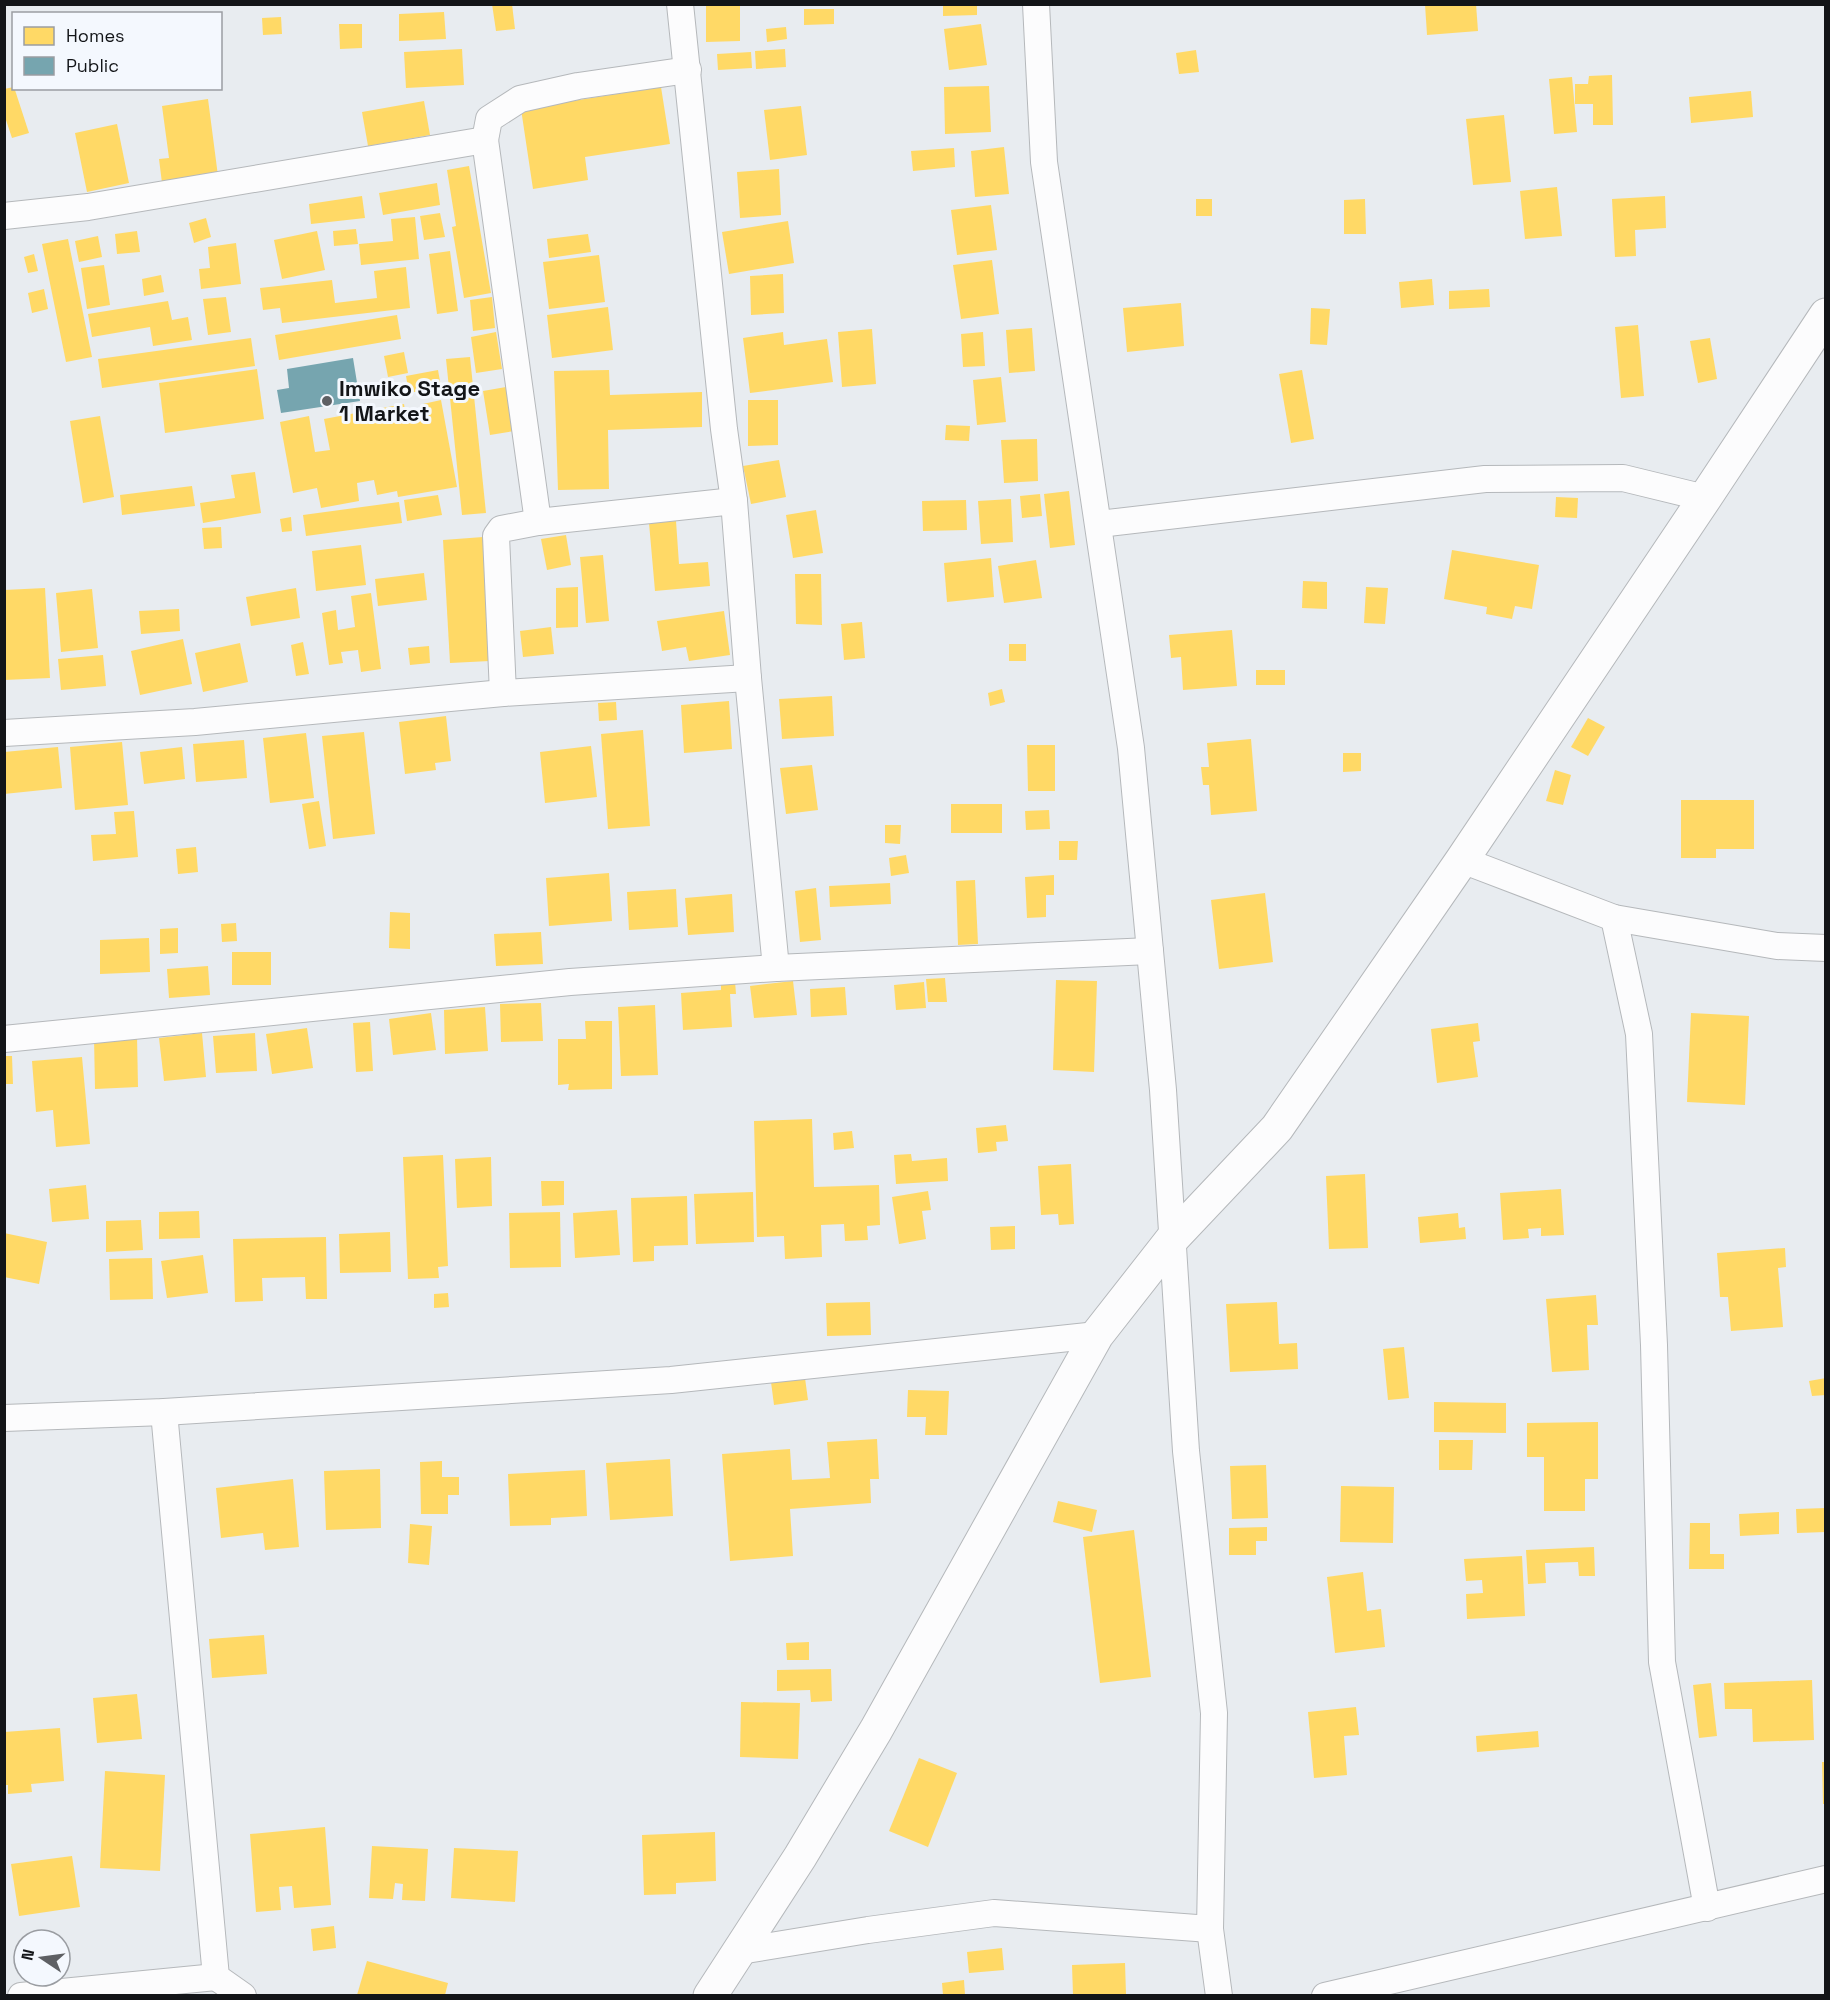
<svg xmlns="http://www.w3.org/2000/svg" width="1830" height="2000" viewBox="0 0 1830 2000" font-family="'Space Grotesk',sans-serif">
<rect width="100%" height="100%" fill="#e8ecf0"/>
<g fill="#ffd966">
<polygon points="492,4 512,4 515,29 496,31"/>
<polygon points="706,4 740,4 740,41 706,42"/>
<polygon points="943,4 977,4 977,15 943,16"/>
<polygon points="1425,4 1476,4 1478,31 1427,35"/>
<polygon points="804,9 834,9 834,24 804,25"/>
<polygon points="444,12 446,39 399,41 399,14"/>
<polygon points="281,17 282,34 263,35 262,18"/>
<polygon points="339,24 362,24 362,48 340,49"/>
<polygon points="981,24 987,65 949,70 944,29"/>
<polygon points="786,27 787,39 767,42 766,29"/>
<polygon points="462,49 464,85 406,88 404,52"/>
<polygon points="785,49 786,67 756,69 755,51"/>
<polygon points="1196,50 1199,72 1179,74 1176,53"/>
<polygon points="751,52 752,68 718,70 717,54"/>
<polygon points="1612,75 1613,125 1593,125 1593,104 1575,104 1575,84 1588,84 1589,76"/>
<polygon points="1572,77 1577,132 1554,134 1549,79"/>
<polygon points="989,86 991,132 945,134 944,87"/>
<polygon points="14,87 29,133 12,138 4,114 4,89"/>
<polygon points="661,87 670,144 585,157 588,180 533,189 521,109"/>
<polygon points="1751,91 1753,117 1691,123 1689,97"/>
<polygon points="208,99 218,176 162,183 159,159 169,158 162,106"/>
<polygon points="424,101 430,135 368,146 362,112"/>
<polygon points="801,106 807,155 770,160 764,110"/>
<polygon points="1504,115 1511,182 1473,185 1466,119"/>
<polygon points="117,124 129,183 87,192 75,133"/>
<polygon points="1004,147 1009,194 975,197 971,151"/>
<polygon points="954,148 955,167 913,171 911,151"/>
<polygon points="469,166 491,293 464,298 452,227 456,226 447,170"/>
<polygon points="779,169 781,215 740,218 737,172"/>
<polygon points="437,183 440,205 383,215 379,193"/>
<polygon points="1557,187 1562,236 1525,239 1520,191"/>
<polygon points="362,196 365,218 311,224 309,204"/>
<polygon points="1665,196 1666,228 1635,230 1636,256 1615,257 1612,199"/>
<rect x="1196" y="199" width="16" height="17"/>
<polygon points="1365,199 1366,234 1344,234 1344,200"/>
<polygon points="991,205 997,250 957,255 951,210"/>
<polygon points="440,213 445,237 424,240 420,216"/>
<polygon points="415,217 419,259 361,265 359,244 393,241 391,219"/>
<polygon points="206,218 211,237 194,243 189,223"/>
<polygon points="788,221 794,263 729,274 722,232"/>
<polygon points="356,229 358,244 334,246 333,231"/>
<polygon points="137,231 140,252 117,254 115,234"/>
<polygon points="317,231 325,270 282,279 274,240"/>
<polygon points="588,234 591,252 549,258 547,239"/>
<polygon points="98,236 102,257 79,262 75,241"/>
<polygon points="68,239 92,357 66,362 42,244"/>
<polygon points="236,243 241,284 201,289 199,269 210,268 208,247"/>
<polygon points="450,251 458,311 437,314 429,254"/>
<polygon points="34,254 38,271 28,273 24,257"/>
<polygon points="599,255 605,302 549,309 543,262"/>
<polygon points="992,260 999,314 961,319 953,265"/>
<polygon points="104,265 110,305 87,309 81,268"/>
<polygon points="406,267 410,308 282,323 280,308 263,310 260,288 332,280 335,303 377,298 374,271"/>
<polygon points="783,274 784,313 751,315 750,276"/>
<polygon points="161,275 164,292 144,296 142,279"/>
<polygon points="1432,279 1434,305 1401,308 1399,282"/>
<polygon points="44,289 48,309 32,313 28,293"/>
<polygon points="1489,289 1490,307 1449,309 1449,291"/>
<polygon points="226,297 231,332 208,335 203,299"/>
<polygon points="492,297 495,328 473,331 470,300"/>
<polygon points="168,301 172,320 188,317 192,340 153,346 150,327 92,337 88,314"/>
<polygon points="1181,303 1184,346 1127,352 1123,308"/>
<polygon points="608,307 613,350 552,358 547,315"/>
<polygon points="1311,308 1330,309 1327,345 1310,344"/>
<polygon points="397,315 401,339 279,360 275,335"/>
<polygon points="1638,325 1644,396 1621,398 1615,327"/>
<polygon points="1032,328 1035,371 1009,373 1006,330"/>
<polygon points="872,329 876,384 842,387 838,332"/>
<polygon points="496,332 502,369 476,373 471,337"/>
<polygon points="783,332 784,345 827,339 833,382 750,393 743,338"/>
<polygon points="983,332 985,366 963,367 961,334"/>
<polygon points="251,338 255,366 102,388 98,359"/>
<polygon points="1710,338 1717,379 1698,383 1690,341"/>
<polygon points="404,352 408,373 388,377 384,356"/>
<polygon points="470,357 486,513 462,515 446,359"/>
<polygon points="257,369 264,419 165,433 159,383"/>
<polygon points="438,370 441,387 409,393 406,376"/>
<polygon points="609,370 610,395 702,392 702,427 608,430 609,489 558,490 554,371"/>
<polygon points="1302,370 1314,439 1291,443 1279,374"/>
<polygon points="1001,377 1006,422 977,425 973,380"/>
<polygon points="506,387 514,431 490,435 483,391"/>
<polygon points="441,400 457,487 398,497 397,491 377,495 374,480 357,483 359,501 321,508 317,488 293,493 280,422 309,416 315,452 330,450 324,419 404,404 407,423 426,420 423,404"/>
<polygon points="748,400 778,400 778,445 748,446"/>
<polygon points="100,416 114,497 83,503 70,421"/>
<polygon points="946,425 970,426 969,441 945,440"/>
<polygon points="1037,439 1038,481 1004,483 1001,440"/>
<polygon points="779,460 786,497 751,504 743,466"/>
<polygon points="255,472 261,513 203,523 200,503 235,498 231,475"/>
<polygon points="192,486 195,506 122,515 120,495"/>
<polygon points="1069,491 1075,545 1050,548 1044,494"/>
<polygon points="1040,494 1042,516 1022,518 1020,496"/>
<polygon points="438,495 442,515 407,521 404,500"/>
<polygon points="1556,497 1578,498 1577,518 1555,517"/>
<polygon points="1011,499 1013,542 981,544 978,501"/>
<polygon points="966,500 967,530 923,531 922,501"/>
<polygon points="399,502 402,523 306,536 303,515"/>
<polygon points="816,510 823,553 793,558 786,515"/>
<polygon points="291,517 292,531 282,532 280,519"/>
<polygon points="676,521 679,564 708,562 710,586 655,591 649,523"/>
<polygon points="221,527 222,548 204,549 202,528"/>
<polygon points="566,535 571,565 547,570 541,539"/>
<polygon points="483,537 490,661 450,663 443,540"/>
<polygon points="361,545 366,585 316,591 312,551"/>
<polygon points="1452,550 1539,565 1532,609 1515,606 1512,619 1486,614 1487,607 1444,599"/>
<polygon points="603,555 609,621 586,623 580,557"/>
<polygon points="991,558 994,597 947,602 944,563"/>
<polygon points="1036,560 1042,598 1004,603 998,566"/>
<polygon points="424,573 427,600 378,606 375,579"/>
<polygon points="795,574 821,574 822,625 796,624"/>
<polygon points="1303,581 1327,582 1327,609 1302,608"/>
<polygon points="578,587 578,627 556,628 556,588"/>
<polygon points="1366,587 1388,588 1385,624 1364,623"/>
<polygon points="45,588 50,678 4,680 4,590"/>
<polygon points="296,588 300,618 251,626 246,597"/>
<polygon points="92,589 98,648 61,652 56,593"/>
<polygon points="371,593 381,669 361,672 358,650 341,652 343,663 329,665 322,613 336,610 338,630 355,627 351,596"/>
<polygon points="179,609 180,631 141,634 139,611"/>
<polygon points="724,611 730,655 689,661 686,647 662,651 657,621"/>
<polygon points="862,622 865,658 844,660 841,624"/>
<polygon points="551,627 554,654 523,657 520,631"/>
<polygon points="1232,630 1237,686 1183,690 1181,657 1171,658 1169,635"/>
<polygon points="183,639 192,684 140,695 131,651"/>
<polygon points="303,642 309,674 296,676 291,645"/>
<polygon points="240,643 248,682 203,692 195,653"/>
<rect x="1009" y="644" width="17" height="17"/>
<polygon points="429,646 430,663 410,665 408,648"/>
<polygon points="103,655 106,686 61,690 58,659"/>
<rect x="1256" y="670" width="29" height="15"/>
<polygon points="1002,689 1005,702 990,706 988,693"/>
<polygon points="832,696 834,736 782,739 779,699"/>
<polygon points="729,701 732,749 684,753 681,705"/>
<polygon points="616,702 617,720 599,721 598,703"/>
<polygon points="446,716 451,761 435,763 436,770 405,774 399,722"/>
<polygon points="1588,718 1605,727 1588,756 1571,747"/>
<polygon points="643,730 650,826 608,829 601,734"/>
<polygon points="364,732 375,834 333,839 322,736"/>
<polygon points="306,733 314,798 270,803 263,738"/>
<polygon points="1251,739 1257,811 1211,815 1209,785 1203,785 1201,767 1209,767 1207,743"/>
<polygon points="244,740 247,778 196,782 193,744"/>
<polygon points="122,742 128,805 75,810 70,747"/>
<polygon points="1027,745 1055,745 1055,791 1028,791"/>
<polygon points="591,746 597,797 545,803 540,752"/>
<polygon points="58,747 62,788 4,794 4,752"/>
<polygon points="182,747 185,779 144,784 140,752"/>
<polygon points="1343,753 1361,753 1361,771 1343,772"/>
<polygon points="812,765 818,810 786,814 780,768"/>
<polygon points="1555,770 1571,775 1563,805 1546,801"/>
<polygon points="1681,800 1754,800 1754,849 1716,849 1716,858 1681,858"/>
<polygon points="319,801 326,846 309,849 302,804"/>
<rect x="951" y="804" width="51" height="29"/>
<polygon points="1049,810 1050,829 1026,830 1025,811"/>
<polygon points="134,811 138,857 93,861 91,835 116,834 114,812"/>
<polygon points="885,825 901,825 900,844 885,843"/>
<polygon points="1059,841 1078,841 1077,860 1059,860"/>
<polygon points="196,847 198,872 178,874 176,849"/>
<polygon points="906,855 909,873 891,876 889,858"/>
<polygon points="609,873 612,921 549,926 546,878"/>
<polygon points="1054,875 1054,895 1046,895 1046,917 1027,918 1025,877"/>
<polygon points="975,880 978,944 958,945 956,881"/>
<polygon points="890,883 891,904 830,907 829,886"/>
<polygon points="816,888 821,940 800,942 795,891"/>
<polygon points="676,889 678,927 629,930 627,892"/>
<polygon points="1265,893 1273,962 1219,969 1211,900"/>
<polygon points="732,894 734,932 688,935 685,898"/>
<polygon points="390,912 410,913 410,949 389,948"/>
<polygon points="236,923 237,941 222,942 221,924"/>
<polygon points="178,928 178,953 160,954 160,929"/>
<polygon points="541,932 543,964 496,966 494,934"/>
<polygon points="149,938 150,972 100,974 100,940"/>
<rect x="232" y="952" width="39" height="33"/>
<polygon points="208,966 210,995 169,998 167,969"/>
<polygon points="945,978 947,1002 928,1002 926,979"/>
<polygon points="1056,980 1097,981 1094,1072 1053,1070"/>
<polygon points="735,981 736,994 730,994 732,1027 683,1030 681,993 721,990 721,982"/>
<polygon points="793,981 797,1015 754,1018 750,986"/>
<polygon points="924,982 926,1008 896,1010 894,985"/>
<polygon points="845,987 847,1015 811,1017 810,989"/>
<polygon points="541,1003 543,1041 501,1042 500,1004"/>
<polygon points="655,1005 658,1075 621,1076 618,1007"/>
<polygon points="485,1007 488,1051 445,1054 444,1010"/>
<polygon points="431,1013 436,1050 393,1055 389,1019"/>
<polygon points="1691,1013 1749,1016 1745,1105 1687,1102"/>
<polygon points="585,1021 612,1021 612,1089 568,1090 569,1084 558,1085 558,1039 586,1039"/>
<polygon points="370,1022 373,1071 356,1072 353,1023"/>
<polygon points="1478,1023 1480,1041 1473,1042 1478,1077 1437,1083 1431,1029"/>
<polygon points="307,1028 313,1068 272,1074 266,1034"/>
<polygon points="202,1033 206,1077 164,1081 159,1038"/>
<polygon points="255,1033 257,1071 216,1073 213,1036"/>
<polygon points="137,1035 138,1087 95,1089 94,1037"/>
<polygon points="4,1056 12,1056 13,1084 4,1084"/>
<polygon points="82,1057 90,1144 56,1147 53,1110 36,1112 32,1061"/>
<polygon points="812,1119 814,1187 879,1185 880,1225 867,1226 868,1240 845,1241 844,1224 821,1225 822,1257 785,1259 784,1236 757,1237 754,1121"/>
<polygon points="1006,1125 1008,1141 996,1142 997,1151 978,1153 976,1128"/>
<polygon points="852,1131 854,1148 834,1150 833,1133"/>
<polygon points="911,1154 912,1161 947,1158 948,1181 896,1184 894,1155"/>
<polygon points="443,1155 448,1266 438,1267 439,1278 408,1279 403,1157"/>
<polygon points="491,1157 492,1206 457,1208 455,1159"/>
<polygon points="1071,1164 1074,1224 1059,1225 1058,1214 1041,1215 1038,1166"/>
<polygon points="1365,1174 1368,1248 1329,1249 1326,1176"/>
<polygon points="541,1181 564,1181 564,1205 542,1206"/>
<polygon points="86,1185 89,1219 52,1222 49,1189"/>
<polygon points="1561,1189 1564,1235 1541,1236 1541,1228 1528,1229 1529,1238 1503,1240 1500,1193"/>
<polygon points="928,1191 931,1210 922,1211 926,1239 899,1244 892,1197"/>
<polygon points="753,1192 754,1242 696,1244 694,1194"/>
<polygon points="687,1196 688,1245 654,1246 654,1261 633,1262 631,1198"/>
<polygon points="617,1210 620,1255 575,1258 573,1213"/>
<polygon points="199,1211 200,1238 159,1239 159,1212"/>
<polygon points="560,1212 561,1267 510,1268 509,1213"/>
<polygon points="1458,1213 1459,1228 1465,1227 1466,1239 1420,1243 1418,1217"/>
<polygon points="141,1220 143,1250 106,1252 106,1221"/>
<polygon points="1015,1226 1015,1249 991,1250 990,1227"/>
<polygon points="390,1232 391,1272 340,1273 339,1234"/>
<polygon points="4,1233 47,1242 39,1284 4,1277"/>
<polygon points="326,1237 327,1299 306,1299 305,1277 262,1278 263,1301 235,1302 233,1239"/>
<polygon points="1785,1248 1786,1267 1778,1268 1783,1327 1731,1331 1728,1297 1720,1297 1717,1253"/>
<polygon points="203,1255 208,1293 167,1298 161,1261"/>
<polygon points="152,1258 153,1299 110,1300 109,1259"/>
<polygon points="448,1293 449,1307 434,1308 434,1294"/>
<polygon points="1596,1295 1598,1325 1587,1325 1589,1370 1552,1372 1546,1299"/>
<polygon points="870,1302 871,1335 827,1336 826,1303"/>
<polygon points="1277,1302 1279,1344 1297,1343 1298,1369 1230,1372 1226,1304"/>
<polygon points="1404,1347 1409,1398 1388,1400 1383,1349"/>
<polygon points="805,1378 808,1400 774,1405 771,1382"/>
<polygon points="1826,1378 1826,1395 1812,1396 1809,1381"/>
<polygon points="908,1390 949,1391 947,1435 925,1435 926,1417 907,1417"/>
<polygon points="1434,1402 1506,1403 1506,1433 1434,1432"/>
<polygon points="1598,1422 1598,1479 1585,1479 1585,1511 1544,1511 1544,1457 1527,1457 1527,1423"/>
<polygon points="877,1439 879,1479 870,1479 871,1503 790,1509 793,1556 730,1561 722,1454 790,1449 792,1480 830,1478 827,1442"/>
<polygon points="1439,1440 1473,1440 1472,1470 1439,1470"/>
<polygon points="670,1459 673,1516 610,1520 606,1463"/>
<polygon points="442,1461 442,1477 459,1477 459,1495 448,1495 448,1514 421,1514 420,1462"/>
<polygon points="1266,1465 1268,1518 1232,1519 1230,1466"/>
<polygon points="380,1469 381,1528 326,1530 324,1471"/>
<polygon points="585,1470 587,1516 551,1518 551,1525 510,1526 508,1474"/>
<polygon points="293,1479 299,1547 265,1550 263,1533 221,1538 216,1488"/>
<polygon points="1341,1486 1394,1487 1393,1543 1340,1542"/>
<polygon points="1058,1501 1097,1510 1092,1532 1053,1522"/>
<polygon points="1826,1508 1826,1532 1797,1533 1796,1509"/>
<polygon points="1779,1512 1779,1534 1740,1536 1739,1514"/>
<polygon points="1690,1523 1710,1523 1710,1554 1724,1554 1724,1569 1689,1569"/>
<polygon points="410,1524 432,1526 429,1565 408,1563"/>
<polygon points="1267,1527 1267,1541 1256,1541 1256,1555 1229,1555 1229,1528"/>
<polygon points="1134,1530 1151,1677 1100,1683 1083,1537"/>
<polygon points="1594,1547 1595,1576 1579,1576 1578,1562 1545,1563 1546,1583 1528,1584 1526,1550"/>
<polygon points="1522,1556 1525,1616 1467,1619 1466,1594 1483,1593 1482,1580 1466,1581 1464,1559"/>
<polygon points="1363,1572 1367,1611 1381,1609 1385,1647 1335,1653 1327,1577"/>
<polygon points="264,1635 267,1674 212,1678 209,1639"/>
<polygon points="809,1642 809,1660 787,1660 786,1643"/>
<polygon points="831,1669 832,1701 811,1702 810,1690 777,1691 777,1670"/>
<polygon points="1812,1680 1814,1740 1753,1742 1752,1709 1725,1709 1724,1683"/>
<polygon points="1711,1683 1717,1736 1699,1738 1693,1685"/>
<polygon points="137,1694 142,1739 97,1743 93,1698"/>
<polygon points="741,1702 800,1703 798,1759 740,1757"/>
<polygon points="1356,1707 1359,1735 1344,1736 1347,1775 1314,1778 1308,1712"/>
<polygon points="60,1728 64,1781 31,1784 32,1792 8,1794 8,1785 4,1785 4,1732"/>
<polygon points="1538,1731 1539,1747 1477,1752 1476,1736"/>
<polygon points="919,1758 957,1773 928,1847 889,1831"/>
<polygon points="1822,1762 1826,1762 1826,1804 1823,1804"/>
<polygon points="105,1771 165,1775 160,1871 100,1868"/>
<polygon points="325,1827 331,1905 294,1908 292,1886 279,1887 281,1910 256,1912 250,1834"/>
<polygon points="715,1832 716,1881 676,1883 676,1894 644,1895 642,1835"/>
<polygon points="372,1846 428,1849 425,1901 402,1900 403,1884 395,1883 393,1899 369,1898"/>
<polygon points="454,1848 518,1851 515,1902 451,1898"/>
<polygon points="72,1856 80,1907 19,1916 11,1864"/>
<polygon points="334,1926 336,1948 313,1951 311,1929"/>
<polygon points="1002,1948 1004,1970 969,1973 967,1952"/>
<polygon points="367,1961 448,1983 445,1995 357,1995"/>
<polygon points="1125,1963 1126,1995 1073,1995 1072,1965"/>
<polygon points="964,1980 965,1995 943,1995 942,1983"/>
</g>
<polygon fill="#76a5af" points="353,358 360,401 281,413 277,390 289,388 287,369"/>
<g fill="none" stroke-linecap="round" stroke-linejoin="round">
<defs>
<g id="minor">
<polyline points="680,4 724,429 734,501 748,678 776,968"/>
<polyline points="1036,4 1044,162 1131,748 1163,1090 1186,1451 1214,1713 1210,1929 1219,1996"/>
<polyline points="485,140 489,119 520,99 578,86 688,70"/>
<polyline points="4,216 88,207 485,140 538,522 734,501"/>
<polyline points="1099,524 1485,479 1623,478 1705,498"/>
<polyline points="503,693 496,536 501,529 538,522"/>
<polyline points="4,733 195,722 503,693 748,678"/>
<polyline points="1462,860 1614,918 1777,946 1826,948"/>
<polyline points="1614,918 1639,1034 1654,1345 1662,1662 1707,1908"/>
<polyline points="4,1039 570,982 776,968 1150,951"/>
<polyline points="164,1412 216,1977 243,1996"/>
<polyline points="4,1418 164,1412 671,1380 1097,1335"/>
<polyline points="740,1951 868,1930 994,1913 1210,1929"/>
<polyline points="21,1996 216,1977"/>
<polyline points="1325,1996 1826,1879"/>
</g>
<polyline id="secondary" points="710,1996 800,1857 876,1730 1097,1335 1173,1238 1277,1128 1462,860 1705,498 1826,315"/>
</defs>
<use href="#minor" stroke="#b5b8bb" stroke-width="28"/>
<use href="#secondary" stroke="#b5b8bb" stroke-width="35"/>
<use href="#minor" stroke="#fcfcfd" stroke-width="26"/>
<use href="#secondary" stroke="#fcfcfd" stroke-width="33"/>
</g>
<circle fill="#5e6064" stroke="#f4f8fe" stroke-width="2" cx="327" cy="401" r="6"/>
<g text-anchor="middle" stroke-width="6" stroke-linejoin="round" paint-order="stroke">
<g font-size="22" font-weight="bold" fill="#131518" stroke="#f4f8fe" text-anchor="start">
<text x="339" y="396">Imwiko Stage<tspan x="339" dy="25">1 Market</tspan></text>
</g>
</g>
<rect width="1830" height="2000" fill="none" stroke="#131518" stroke-width="12"/>
<rect x="12" y="12" width="210" height="78" fill="#f4f8fe" stroke="#9a9da2" stroke-width="1.5"/>
<rect x="24" y="27" width="30" height="18" fill="#ffd966" stroke="#9a9da2" stroke-width="1.5"/>
<text x="66" y="42" font-size="18" fill="#131518">Homes</text>
<rect x="24" y="57" width="30" height="18" fill="#76a5af" stroke="#9a9da2" stroke-width="1.5"/>
<text x="66" y="72" font-size="18" fill="#131518">Public</text>
<g transform="translate(42 1958) rotate(283)"><circle r="28" fill="#f4f8fe" stroke="#9a9da2" stroke-width="1.5"/>
<path d="M0-4.5L10 22L0 15L-10 22Z" fill="#5e6064"/>
<text y="-9" font-size="16" font-weight="bold" text-anchor="middle" fill="#131518">N</text>
</g>
</svg>
